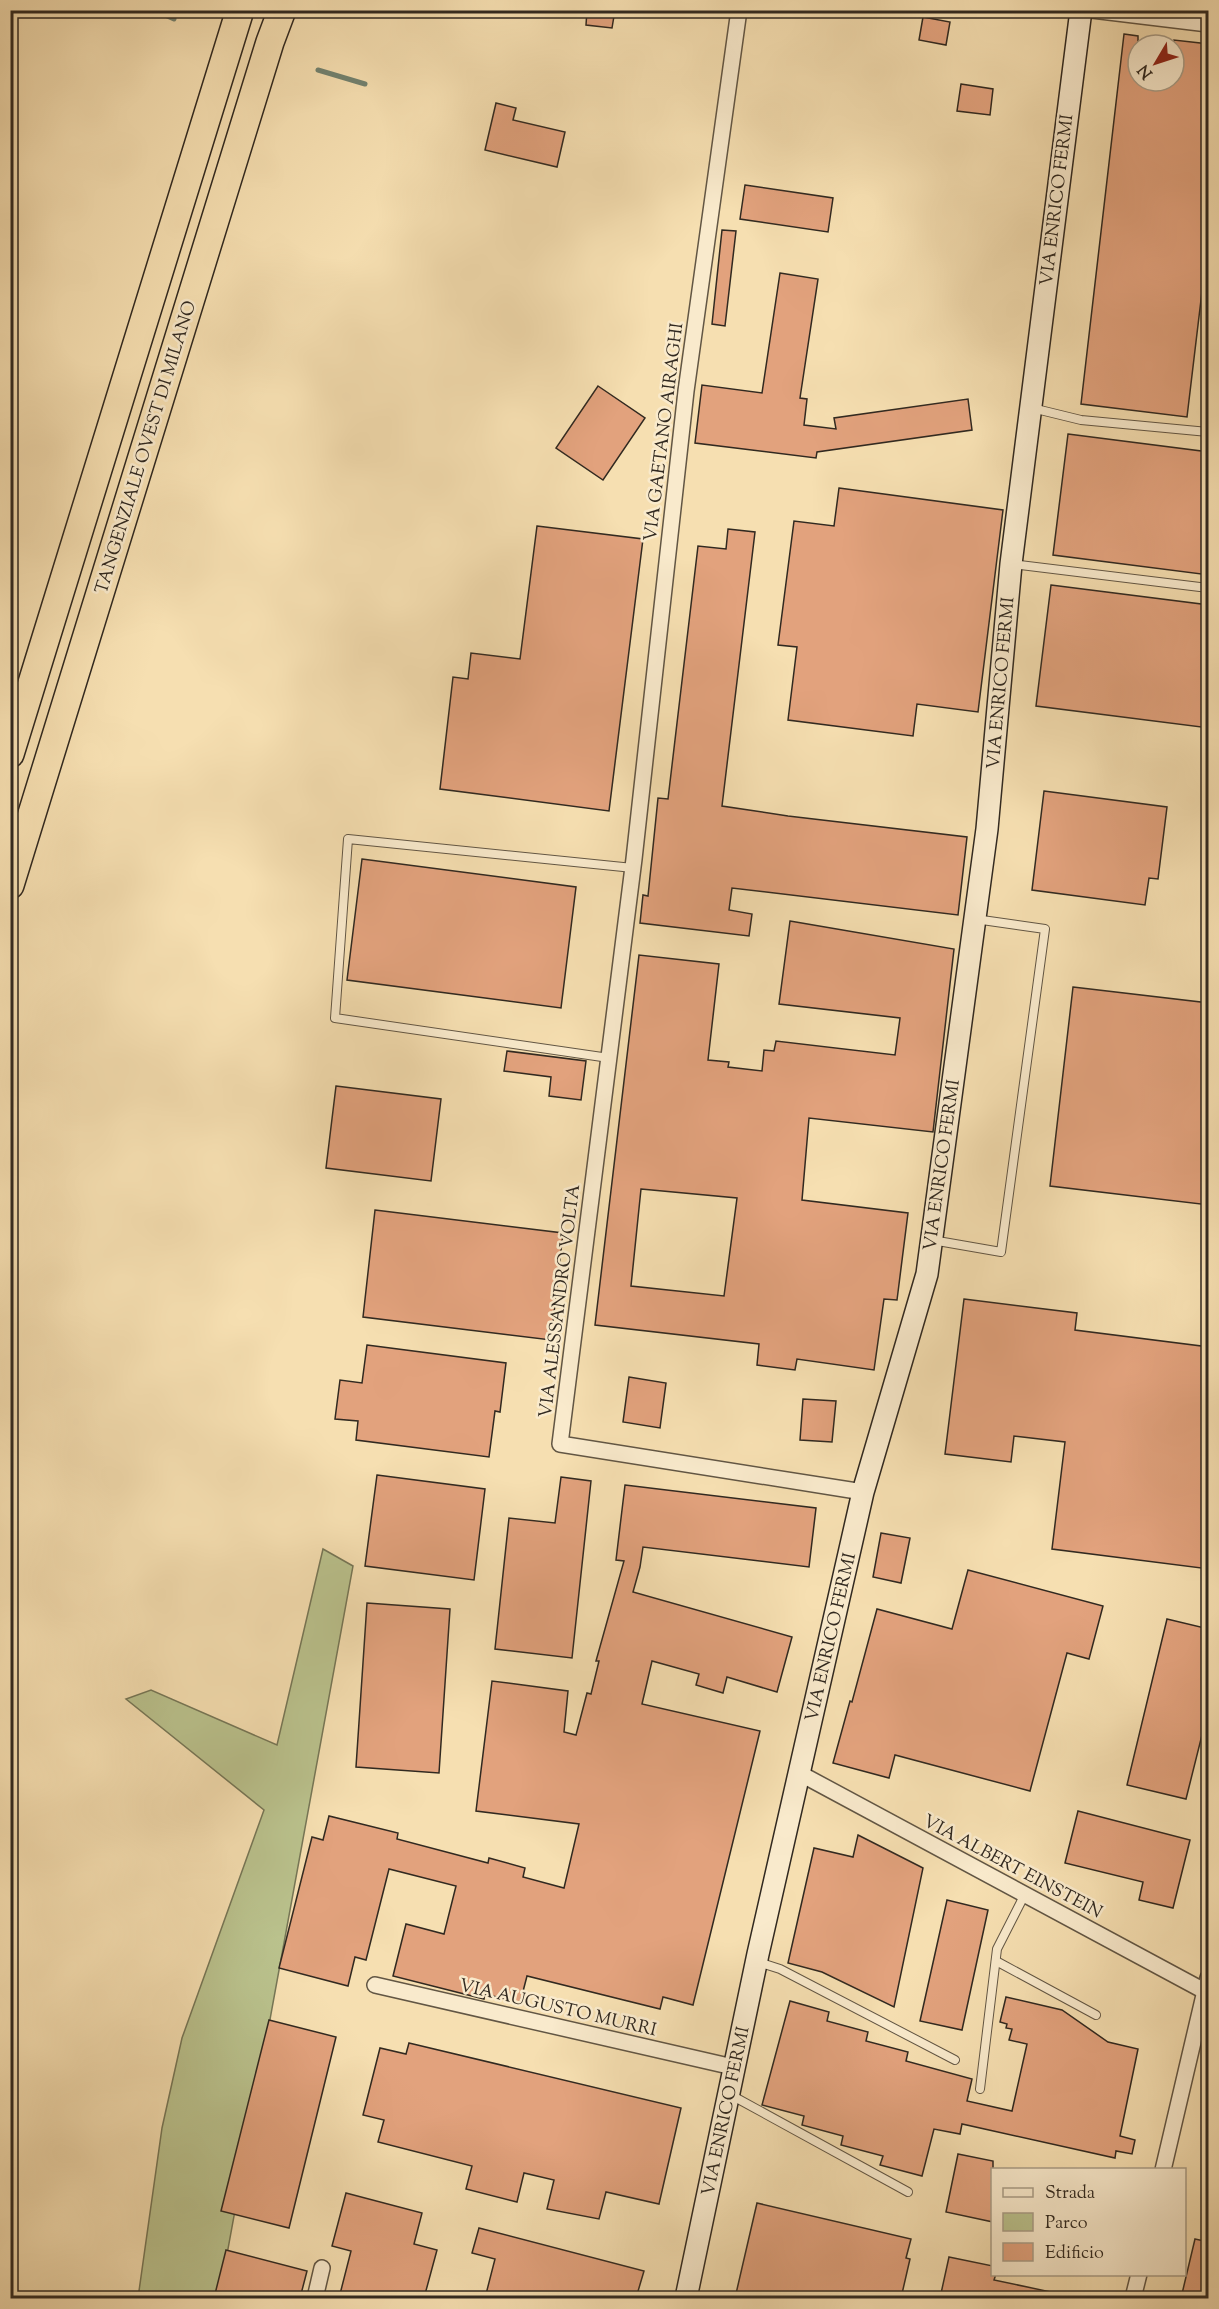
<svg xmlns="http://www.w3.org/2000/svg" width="1219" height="2309" viewBox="0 0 1219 2309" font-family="'Sorts Mill Goudy',serif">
<rect width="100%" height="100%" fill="#f6dfb1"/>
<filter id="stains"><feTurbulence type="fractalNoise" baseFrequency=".00333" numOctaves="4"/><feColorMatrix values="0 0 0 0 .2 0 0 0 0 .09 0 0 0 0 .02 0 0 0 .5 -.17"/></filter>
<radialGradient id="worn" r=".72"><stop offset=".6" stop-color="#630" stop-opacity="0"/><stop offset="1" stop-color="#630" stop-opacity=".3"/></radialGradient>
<polygon fill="#bac28d" stroke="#767656" stroke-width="1.5" points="323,1549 353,1566 219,2298 138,2298 162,2128 182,2038 264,1810 126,1699 151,1690 277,1745"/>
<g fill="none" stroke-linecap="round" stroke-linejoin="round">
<g stroke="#728270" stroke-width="5">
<polyline points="154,10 174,19"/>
<polyline points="318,70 365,84"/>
</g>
</g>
<g fill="#e2a27d" stroke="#312920" stroke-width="1.5" fill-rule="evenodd">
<polygon points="587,10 615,10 612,28 586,25"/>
<polygon points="923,17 950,22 946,45 919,40"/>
<polygon points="1124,34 1138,36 1138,81 1174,81 1174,40 1209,44 1209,233 1187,417 1081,404"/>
<polygon points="961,84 993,89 990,115 957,111"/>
<polygon points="496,103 516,108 513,120 565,132 557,167 485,150"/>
<polygon points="745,185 833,198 828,232 740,219"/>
<polygon points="722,230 736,231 725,326 712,324"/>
<polygon points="780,273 818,279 800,398 807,399 804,425 836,429 834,418 968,399 972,430 817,452 816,458 695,443 702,385 762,393"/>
<polygon points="598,386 645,418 603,480 556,448"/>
<polygon points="1068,434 1209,452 1209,575 1053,555"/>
<polygon points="839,488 1003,510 978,712 917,704 913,736 788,720 797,647 778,645 794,521 834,526"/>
<polygon points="537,526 643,539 609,811 440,789 453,677 468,679 471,653 520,659"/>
<polygon points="728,529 755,532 722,806 788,816 967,837 958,915 732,888 729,910 752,914 749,936 640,923 643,895 648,896 658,798 668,799 698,546 726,549"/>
<polygon points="1051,585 1209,605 1209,728 1036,706"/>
<polygon points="1044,791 1167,807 1158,879 1149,878 1145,905 1032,890"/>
<polygon points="362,859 576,887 561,1008 347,980"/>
<path d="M790,921l164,28 -21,183 -124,-14 -7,82 106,13 -11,87 -13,-1 -10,71 -77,-11 -2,11 -38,-5 2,-21 -164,-19 44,-370 80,9 -11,96 21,2 -1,5 34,4 2,-21 10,1 2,-10 119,14 5,-37 -121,-14zM641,1189l96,9 -13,98 -93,-10z"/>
<polygon points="1073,987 1209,1003 1209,1205 1050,1186"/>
<polygon points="507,1051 586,1061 581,1100 549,1096 551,1077 504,1071"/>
<polygon points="336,1086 441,1099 431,1181 326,1168"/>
<polygon points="375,1210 563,1233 551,1340 363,1317"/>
<polygon points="964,1299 1077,1313 1075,1330 1209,1347 1209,1569 1052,1549 1065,1442 1014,1436 1011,1462 945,1454"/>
<polygon points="367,1345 506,1363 500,1412 495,1411 489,1457 356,1440 358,1421 335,1419 340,1380 362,1383"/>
<polygon points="629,1377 666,1383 660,1428 623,1422"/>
<polygon points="803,1399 836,1401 832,1442 800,1440"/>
<polygon points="377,1475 485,1489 474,1580 365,1566"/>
<polygon points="561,1477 591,1481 572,1658 495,1649 509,1518 555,1523"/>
<polygon points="625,1485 816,1508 809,1567 643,1547 640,1567 633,1592 792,1637 777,1692 727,1677 723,1693 696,1685 699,1674 652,1661 642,1704 760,1731 693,2005 663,1997 660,2009 527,1976 520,2003 485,1994 484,1999 393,1976 406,1924 444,1934 456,1886 389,1869 366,1960 355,1957 348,1986 279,1968 312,1837 323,1840 329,1816 398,1833 397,1839 488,1863 489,1858 525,1868 523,1877 564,1888 579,1824 476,1811 492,1681 568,1691 564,1732 576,1735 587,1693 591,1694 599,1661 596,1661 624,1561 616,1560"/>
<polygon points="881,1533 910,1538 901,1583 873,1577"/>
<polygon points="968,1570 1103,1606 1089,1659 1067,1653 1030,1791 895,1755 889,1778 833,1763 850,1701 852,1702 877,1609 952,1629"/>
<polygon points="367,1603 450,1609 439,1773 356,1767"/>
<polygon points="1167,1619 1209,1629 1209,1707 1186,1799 1127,1785"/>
<polygon points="1078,1811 1190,1840 1173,1908 1139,1900 1143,1882 1065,1863"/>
<polygon points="858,1835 923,1868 894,2007 822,1972 788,1963 814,1848 853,1857"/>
<polygon points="947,1900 988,1910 962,2030 920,2021"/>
<polygon points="1006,1997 1062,2010 1108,2042 1138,2049 1120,2136 1135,2140 1132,2154 1116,2151 1115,2158 962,2124 960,2134 934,2129 922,2176 880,2165 883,2156 841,2145 843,2136 802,2125 804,2116 762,2105 790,2001 829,2012 827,2021 868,2032 866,2041 908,2052 906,2061 972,2079 967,2101 1012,2111 1027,2044 1009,2040 1012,2029 1006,2028 1007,2024 1000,2022"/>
<polygon points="269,2020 336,2037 289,2228 221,2211"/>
<polygon points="409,2043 681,2108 659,2204 606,2192 599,2219 547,2209 554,2180 524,2173 517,2202 466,2189 472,2166 378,2142 384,2120 363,2115 380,2048 406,2054"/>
<polygon points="958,2154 993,2161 993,2222 946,2212"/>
<polygon points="346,2193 422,2213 414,2244 437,2250 424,2298 339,2298 351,2251 332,2246"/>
<polygon points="757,2203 911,2239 906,2258 910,2259 901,2298 735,2298"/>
<polygon points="479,2228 644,2271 636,2298 485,2298 495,2259 472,2253"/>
<polygon points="1195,2239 1209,2242 1209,2298 1181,2298"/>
<polygon points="226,2250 307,2271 300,2298 214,2298"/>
<polygon points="949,2257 993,2266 993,2274 996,2274 994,2280 1051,2292 1050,2298 940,2298"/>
</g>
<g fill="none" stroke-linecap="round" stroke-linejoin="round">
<defs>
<g id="lane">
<polyline points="1032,408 1081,420 1208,432"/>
<polyline points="1012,564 1208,588"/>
<polyline points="609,1058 335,1018 348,839 633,868"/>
<polyline points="932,1240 1001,1252 1045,929 975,919"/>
<polyline points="996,1961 1096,2015"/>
<polyline points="758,1962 780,1969 955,2060"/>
<polyline points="980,2089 997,1949 1025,1894"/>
<polyline points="729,2094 908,2192"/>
</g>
<g id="street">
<polyline points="739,10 686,391 634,859 560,1444 863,1492"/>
<polyline points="1092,10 1208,24"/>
<polyline points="799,1773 1208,1993"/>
<polyline points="375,1985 733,2067"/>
<polyline points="1163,2170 1208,1978"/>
<polyline points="315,2298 322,2268"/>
<polyline points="1133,2298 1139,2274"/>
</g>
<polyline id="secondary" points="686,2298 758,1954 863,1492 927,1274 987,829 1011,564 1081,10"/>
<g id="highway">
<polyline points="10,754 240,10"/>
<polyline points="10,885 270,42 282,10"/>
</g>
</defs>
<use href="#lane" stroke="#625644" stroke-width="10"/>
<use href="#street" stroke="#625644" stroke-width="18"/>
<use href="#secondary" stroke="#312920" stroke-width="24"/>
<use href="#highway" stroke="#312920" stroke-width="30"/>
<use href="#lane" stroke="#f9eacc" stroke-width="8"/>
<use href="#street" stroke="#f9eacc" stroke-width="15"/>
<use href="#secondary" stroke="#f9eacc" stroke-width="21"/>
<use href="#highway" stroke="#f6dfb1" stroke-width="27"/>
</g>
<g text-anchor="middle" stroke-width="5" stroke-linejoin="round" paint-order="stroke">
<g font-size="18" fill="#312920" stroke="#f9eacc">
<text transform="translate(1056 200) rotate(-83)" y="6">VIA ENRICO FERMI</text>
<text transform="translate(663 432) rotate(-83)" y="6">VIA GAETANO AIRAGHI</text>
<text transform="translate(145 447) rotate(-73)" y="6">TANGENZIALE OVEST DI MILANO</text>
<text transform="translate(1000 683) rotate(-85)" y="6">VIA ENRICO FERMI</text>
<text transform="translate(941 1165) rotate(-82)" y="6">VIA ENRICO FERMI</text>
<text transform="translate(559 1301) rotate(-83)" y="6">VIA ALESSANDRO VOLTA</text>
<text transform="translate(830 1637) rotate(-77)" y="6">VIA ENRICO FERMI</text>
<text transform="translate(1013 1866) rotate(28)" y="6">VIA ALBERT EINSTEIN</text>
<text transform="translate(558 2007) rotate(13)" y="6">VIA AUGUSTO MURRI</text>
<text transform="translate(725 2111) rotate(-78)" y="6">VIA ENRICO FERMI</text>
</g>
</g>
<rect width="1219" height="2309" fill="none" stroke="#f6dfb1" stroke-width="36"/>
<rect x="12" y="12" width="1195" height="2285" fill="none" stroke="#312920" stroke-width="3"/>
<rect x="18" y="18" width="1183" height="2273" fill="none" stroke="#312920" stroke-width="1.5"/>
<rect x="991" y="2168" width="195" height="108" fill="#f9eacc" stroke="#a99d87" stroke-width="1.5"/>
<rect x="1003" y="2188" width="30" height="9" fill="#f9eacc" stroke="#a99d87" stroke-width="1.5"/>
<text x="1045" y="2198" font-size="18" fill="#312920">Strada</text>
<rect x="1003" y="2213" width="30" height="18" fill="#bac28d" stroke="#a99d87" stroke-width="1.5"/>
<text x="1045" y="2228" font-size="18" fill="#312920">Parco</text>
<rect x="1003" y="2243" width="30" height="18" fill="#e2a27d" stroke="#a99d87" stroke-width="1.5"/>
<text x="1045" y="2258" font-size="18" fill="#312920">Edificio</text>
<g transform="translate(1156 63) rotate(231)"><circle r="28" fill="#f9eacc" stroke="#a99d87" stroke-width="1.5"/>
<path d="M0-4.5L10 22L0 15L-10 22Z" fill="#8f2418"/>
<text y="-9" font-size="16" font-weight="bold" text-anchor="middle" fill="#312920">N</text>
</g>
<rect width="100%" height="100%" filter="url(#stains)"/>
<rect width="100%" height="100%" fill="url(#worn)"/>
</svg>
